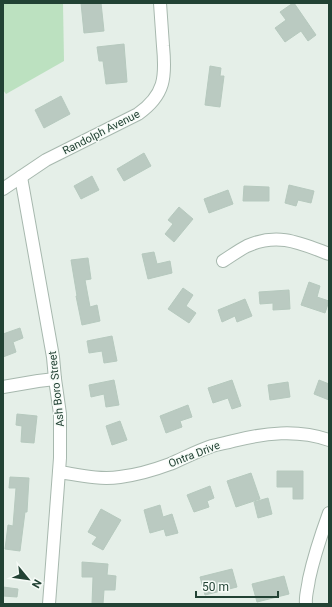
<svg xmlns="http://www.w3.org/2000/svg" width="332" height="607" viewBox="0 0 332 607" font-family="Roboto,sans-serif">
<rect width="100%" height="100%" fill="#e5efe8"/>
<polygon fill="#bce1c0" points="3,3 63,3 64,61 6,94 3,90"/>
<g fill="#bacac1" stroke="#b6c9be">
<polygon points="81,3 101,3 104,31 84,33"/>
<polygon points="293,3 294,3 316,35 308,41 301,31 285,42 275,28 286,20 280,12"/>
<polygon points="124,44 127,82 106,84 103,61 99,61 97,47"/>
<polygon points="210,66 221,68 220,76 224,76 220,107 205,105"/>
<polygon points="61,96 70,114 44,128 35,110"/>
<polygon points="144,153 151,166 124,181 117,169"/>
<polygon points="92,176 99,190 81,199 74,186"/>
<polygon points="289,185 314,191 311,203 298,200 296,206 285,203"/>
<polygon points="244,186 269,187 269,201 243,201"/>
<polygon points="228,190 233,204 209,213 204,199"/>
<polygon points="179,207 193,219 174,242 165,234 173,224 168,220"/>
<polygon points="154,252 157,264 170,261 172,273 148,279 142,254"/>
<polygon points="88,258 91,279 85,280 90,307 97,305 100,321 82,325 76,296 77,296 71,260"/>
<polygon points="309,282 320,286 317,297 329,301 325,313 301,305"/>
<polygon points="183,288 193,295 186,306 196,313 189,323 168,309"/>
<polygon points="289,290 290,309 273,310 273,303 260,304 259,292"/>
<polygon points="245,299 252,316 237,322 235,316 222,322 218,310"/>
<polygon points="20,328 23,338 13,342 16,352 3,357 3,334"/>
<polygon points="112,336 117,361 104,363 102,351 89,353 87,341"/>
<polygon points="114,380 119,405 106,407 104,394 91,397 89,385"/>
<polygon points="232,380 241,406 232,409 228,398 213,403 208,388"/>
<polygon points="319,380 329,384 329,400 314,394"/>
<polygon points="288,382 290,397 270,400 268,385"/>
<polygon points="188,405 192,417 180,421 182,427 166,433 160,416"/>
<polygon points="17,414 37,416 34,443 21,442 22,426 16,425"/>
<polygon points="120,421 127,440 112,445 106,426"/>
<polygon points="277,471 303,471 303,499 293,499 293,487 277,487"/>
<polygon points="251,473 260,499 236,507 227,481"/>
<polygon points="10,477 29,478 27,512 25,512 20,551 5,549 8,525 13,526 16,488 9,488"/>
<polygon points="210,486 214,498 207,501 209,507 194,512 187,495"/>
<polygon points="268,498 272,514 258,518 254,502"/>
<polygon points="160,505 163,517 172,514 178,533 166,536 164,529 150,533 144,510"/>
<polygon points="101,509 121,520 103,550 92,544 97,537 88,532"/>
<polygon points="82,562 108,564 107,575 116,576 115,590 104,590 103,604 92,604 93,577 82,577"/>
<polygon points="232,569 237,587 205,595 200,577"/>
<polygon points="284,576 289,594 257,602 252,584"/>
<polygon points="3,587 18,589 17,597 3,596"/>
</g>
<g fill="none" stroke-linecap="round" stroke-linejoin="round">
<defs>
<g id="minor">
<polyline points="21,177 53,357 55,379 60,414 60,458 49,604"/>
<path d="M3,189l43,-29 92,-46c27,-19 28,-37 25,-68 -1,-14 -2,-29 -3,-43"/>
<path d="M223,261c8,-5 16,-11 24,-15 31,-14 53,-3 82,8"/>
<polyline points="3,387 38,381 55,379"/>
<path d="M59,472c20,3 40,8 61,5 16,-2 34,-7 50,-13 14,-6 27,-13 42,-18 7,-2 14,-3 21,-5 32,-8 64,-12 96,-1"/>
<path d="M306,604c-1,-8 2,-16 3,-25 5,-23 12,-44 20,-66"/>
</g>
</defs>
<use href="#minor" stroke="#a7b8ae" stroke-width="14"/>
<use href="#minor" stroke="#fff" stroke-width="12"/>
</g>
<g text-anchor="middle" stroke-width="3" stroke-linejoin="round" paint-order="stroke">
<g font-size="11" fill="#224234" stroke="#f6fbf7">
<text transform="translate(101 132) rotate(-27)" y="4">Randolph Avenue</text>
<text transform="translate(56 389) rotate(-96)" y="4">Ash Boro Street</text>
<text transform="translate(194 454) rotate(-21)" y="4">Ontra Drive</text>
</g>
</g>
<rect width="332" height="607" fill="none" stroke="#224234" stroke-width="8"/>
<g transform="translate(28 579) rotate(119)" stroke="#f6fbf7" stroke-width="3" paint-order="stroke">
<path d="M0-3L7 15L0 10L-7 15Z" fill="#224234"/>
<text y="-6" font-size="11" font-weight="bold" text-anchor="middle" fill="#224234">N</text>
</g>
<path d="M196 591v6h82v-6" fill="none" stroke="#224234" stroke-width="2"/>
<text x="202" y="591" font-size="12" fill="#224234" stroke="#f6fbf7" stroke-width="3" paint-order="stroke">50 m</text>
</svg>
